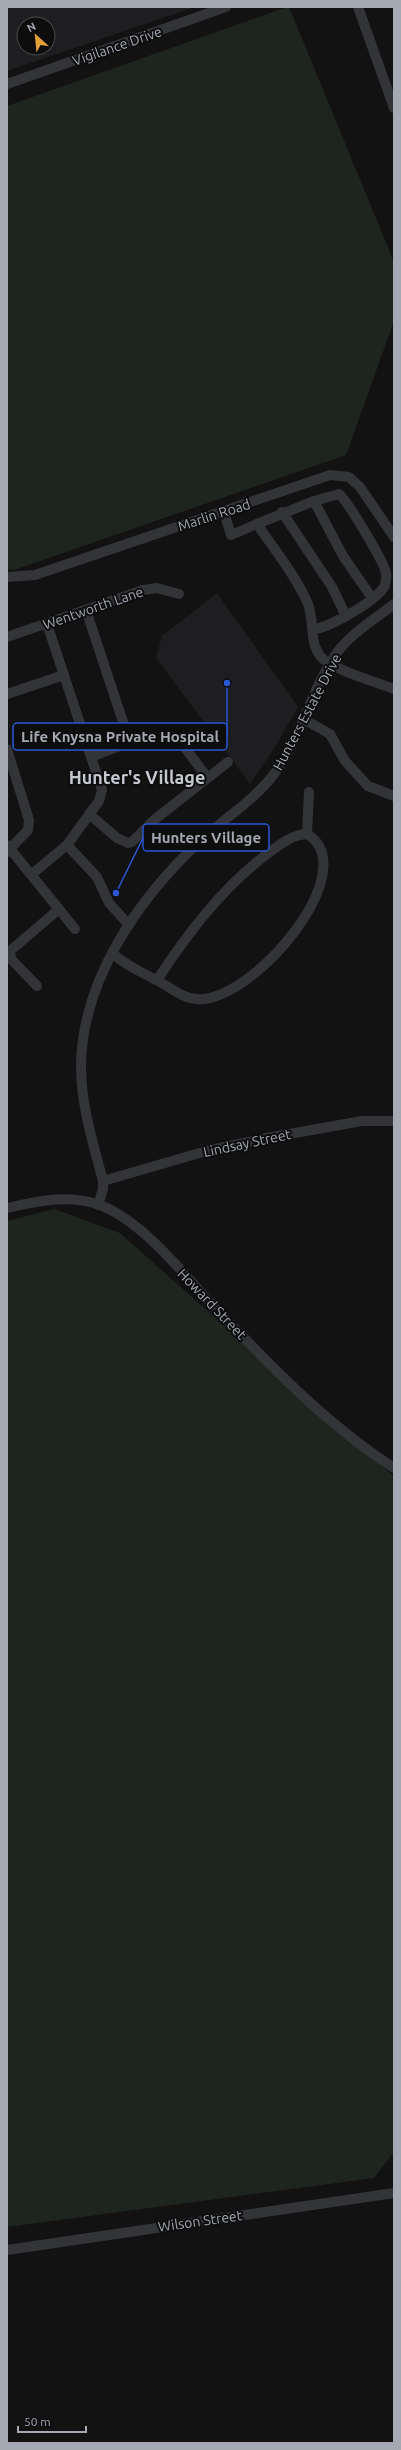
<svg xmlns="http://www.w3.org/2000/svg" width="401" height="2450" viewBox="0 0 401 2450" font-family="Ubuntu,sans-serif">
<rect width="100%" height="100%" fill="#121213"/>
<g fill="#1e1e20" fill-rule="evenodd">
<path d="M7,7h188l-188,64zM24,24h24v24h-24z"/>
<polygon points="217,593 298,707 275,747 250,784 156,658 162,636"/>
</g>
<g fill="#1e251f">
<polygon points="287,7 289,7 394,262 394,321 346,455 14,570 7,569 7,106"/>
<polygon points="54,1209 120,1233 394,1477 394,2152 374,2178 7,2227 7,1221"/>
</g>
<g fill="none" stroke-linecap="round" stroke-linejoin="round">
<g stroke="#333438" stroke-width="10">
<polyline points="358,7 394,108"/>
<polyline points="7,84 226,7"/>
<polyline points="314,501 343,556 372,598"/>
<polyline points="224,512 231,535 257,524"/>
<polyline points="282,512 332,587 346,616"/>
<polyline points="7,577 35,575 330,475 349,477 360,487 394,537"/>
<polyline points="86,610 130,743"/>
<path d="M314,629c15,-1 66,-30 71,-44 1,-4 2,-11 0,-15 -3,-11 -38,-70 -46,-76l-25,7 -57,23c17,25 39,52 51,80 7,18 0,41 15,55 14,12 53,23 71,30"/>
<polyline points="7,637 143,590 157,588 179,594"/>
<polyline points="7,694 64,675"/>
<polyline points="305,720 330,734 345,761 368,786 394,796"/>
<polyline points="7,749 29,820 28,830 7,852"/>
<polyline points="93,756 167,728 173,732 207,777"/>
<polyline points="89,814 117,838 128,843 132,842 154,820 228,762"/>
<polyline points="307,834 309,792"/>
<polyline points="7,845 75,929"/>
<polyline points="67,845 97,877 109,903 129,925"/>
<polyline points="32,874 67,845 99,801 102,790 47,624"/>
<path d="M112,953c16,14 26,17 44,27 13,6 25,18 41,19 54,5 169,-129 110,-165 -16,1 -26,10 -40,20 -45,34 -79,79 -110,126"/>
<polyline points="37,986 11,959 10,951 58,910"/>
<polyline points="103,1181 210,1150 267,1138 362,1121 394,1121"/>
<path d="M98,1205l5,-16v-8c-10,-38 -22,-76 -22,-115 1,-87 58,-168 119,-225 24,-23 54,-40 74,-67 28,-37 36,-83 62,-120 15,-21 38,-34 58,-50"/>
<path d="M7,1208c30,-7 62,-14 93,-3 44,17 84,70 116,104 55,57 111,116 178,159"/>
<polyline points="7,2250 394,2193"/>
</g>
</g>
<g text-anchor="middle" stroke-width="4" stroke-linejoin="round" paint-order="stroke">
<g font-size="14" fill="#a4a9b3" stroke="#0d0d0e">
<text transform="translate(117 46) rotate(-19)" y="5">Vigilance Drive</text>
<text transform="translate(214 515) rotate(-18)" y="5">Marlin Road</text>
<text transform="translate(93 608) rotate(-19)" y="5">Wentworth Lane</text>
<text transform="translate(307 712) rotate(-62)" y="5">Hunters Estate Drive</text>
<text transform="translate(247 1143) rotate(-12)" y="5">Lindsay Street</text>
<text transform="translate(212 1304) rotate(46)" y="5">Howard Street</text>
<text transform="translate(200 2221) rotate(-8)" y="5">Wilson Street</text>
</g>
<g font-size="18" font-weight="bold" fill="#c5c8cf" stroke="#0d0d0e">
<text x="137" y="784">Hunter's Village</text>
</g>
</g>
<path fill="none" stroke="#2a57d4" stroke-width="1.5" d="M227 683L227 737M116 893L143 838"/>
<g fill="#2a57d4" stroke="#0d0d0e" stroke-width="1.5">
<circle cx="227" cy="683" r="4"/>
<circle cx="116" cy="893" r="4"/>
</g>
<g fill="#0d0d0e" stroke="#2a57d4" stroke-width="1.5">
<rect x="13" y="723" width="214" height="27" rx="4"/>
<rect x="143" y="824" width="126" height="27" rx="4"/>
</g>
<g font-size="15" text-anchor="middle" font-weight="bold" fill="#a4a9b3">
<text x="120" y="742">Life Knysna Private Hospital</text>
<text x="206" y="843">Hunters Village</text>
</g>
<rect width="401" height="2450" fill="none" stroke="#a4a9b3" stroke-width="16"/>
<g transform="translate(36 36) rotate(333)"><circle r="19" fill="#0d0d0e" stroke="#494b50"/>
<path d="M0-3L7 15L0 10L-7 15Z" fill="#e4a139"/>
<text y="-6" font-size="11" font-weight="bold" text-anchor="middle" fill="#a4a9b3">N</text>
</g>
<path d="M18 2426v6h68v-6" fill="none" stroke="#a4a9b3" stroke-width="2"/>
<text x="24" y="2426" font-size="12" fill="#a4a9b3" stroke="#0d0d0e" stroke-width="3" paint-order="stroke">50 m</text>
</svg>
